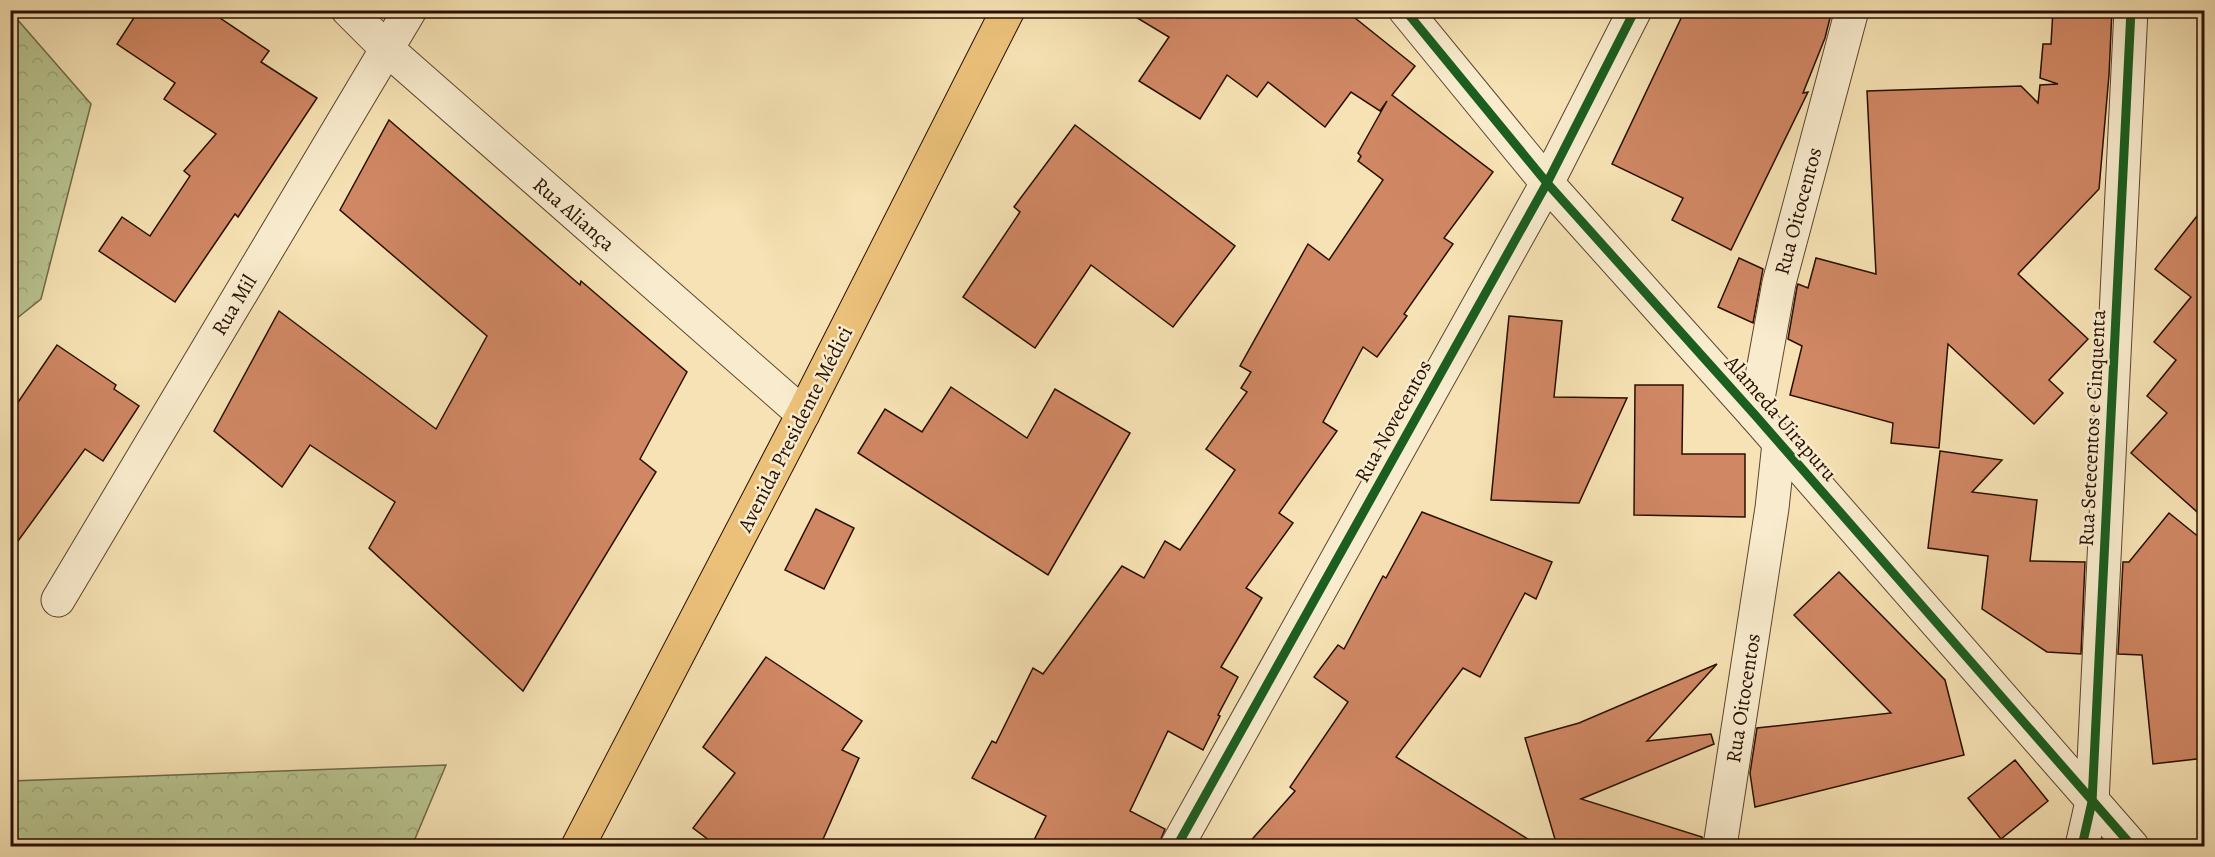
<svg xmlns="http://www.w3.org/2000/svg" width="2215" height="857" viewBox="0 0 2215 857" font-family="Alegreya,serif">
<defs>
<pattern id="forest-crowns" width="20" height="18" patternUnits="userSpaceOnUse" patternTransform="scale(1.5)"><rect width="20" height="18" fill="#b8c490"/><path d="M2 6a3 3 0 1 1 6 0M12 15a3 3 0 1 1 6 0" fill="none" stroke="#9ea77a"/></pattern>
</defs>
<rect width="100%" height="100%" fill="#f6e2b4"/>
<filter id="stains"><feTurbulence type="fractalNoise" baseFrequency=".00333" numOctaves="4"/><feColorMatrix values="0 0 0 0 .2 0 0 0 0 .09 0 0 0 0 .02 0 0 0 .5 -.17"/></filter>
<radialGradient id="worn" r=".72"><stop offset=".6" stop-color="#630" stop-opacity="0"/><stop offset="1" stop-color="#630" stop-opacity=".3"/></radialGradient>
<g fill="url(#forest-crowns)" stroke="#706a48" stroke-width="1.5">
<polygon points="10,11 91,104 41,299 11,323"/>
<polygon points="446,765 412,846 11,846 11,781"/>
</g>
<g fill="#d08764" stroke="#280f00" stroke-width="1.5">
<polygon points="139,10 208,10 269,51 261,62 317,98 238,217 235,214 175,302 99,251 122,217 150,236 190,176 184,171 216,134 164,99 175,83 117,44"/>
<polygon points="1124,10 1345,10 1415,66 1392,95 1493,172 1444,238 1453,244 1404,314 1407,316 1377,357 1363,347 1323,422 1337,431 1279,513 1293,523 1246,588 1262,598 1221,667 1238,677 1218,715 1220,716 1203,750 1168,731 1130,811 1165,829 1158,846 1031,846 1046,816 972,778 992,741 996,743 1033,668 1043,674 1122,566 1144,578 1165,541 1180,550 1235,470 1206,449 1247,392 1241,388 1251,372 1240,366 1308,244 1329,260 1383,180 1358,161 1361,156 1358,153 1387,101 1380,111 1351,92 1325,127 1268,82 1257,97 1227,75 1200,119 1139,81 1169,37"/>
<polygon points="1685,10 1832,10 1825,38 1803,93 1808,92 1731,250 1672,220 1683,198 1612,164"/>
<polygon points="2053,10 2112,10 2109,75 2099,189 2018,274 2088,339 2049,380 2063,393 2034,424 1948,344 1939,448 1891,443 1893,423 1790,395 1802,346 1788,339 1797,287 1798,284 1808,288 1816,258 1876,274 1867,91 2021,86 2038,103 2040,85 2058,84 2040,78 2043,44 2051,44"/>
<polygon points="389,120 580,285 581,281 687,372 640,459 656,472 523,691 369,548 395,502 310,445 282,487 214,431 279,311 436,429 487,336 340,210"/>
<polygon points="1075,125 1235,246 1173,327 1091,265 1035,348 963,297 1020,212 1014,207"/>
<polygon points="2205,206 2205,519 2131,453 2167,413 2147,396 2176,360 2154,342 2191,297 2155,269"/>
<polygon points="1739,258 1763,269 1753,323 1718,307"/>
<polygon points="1509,316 1562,321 1554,397 1627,398 1579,503 1491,500"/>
<polygon points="57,345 116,385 114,389 139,406 103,461 85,449 10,552 10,414"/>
<polygon points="1635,385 1683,385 1682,454 1745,454 1745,517 1634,515"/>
<polygon points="951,387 1027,438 1055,389 1130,433 1048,575 858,453 885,409 922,432"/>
<polygon points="1940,451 2002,460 1972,492 2037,500 2030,561 2085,562 2081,654 2047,652 1982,609 1988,556 1928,548"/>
<polygon points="816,509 854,528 824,589 785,570"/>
<polygon points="1422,512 1552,562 1536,599 1525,593 1480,677 1463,668 1396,757 1539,846 1246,846 1295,791 1290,787 1348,702 1314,677 1338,645 1344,649 1383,576 1386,578"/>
<polygon points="2169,513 2205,542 2205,758 2153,764 2142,655 2118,654 2123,562 2129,562"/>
<polygon points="1839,572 1945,680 1964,755 1755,807 1750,773 1757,728 1891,713 1794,615"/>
<polygon points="766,657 862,721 842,750 859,758 820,846 717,846 693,828 735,773 703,747"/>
<polygon points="1717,664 1647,741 1711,734 1714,744 1581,799 1702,837 1702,846 1557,846 1525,738 1579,723"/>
<polygon points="2015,760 2048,801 2001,839 1968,798"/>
</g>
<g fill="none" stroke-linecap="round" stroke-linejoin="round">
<defs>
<g id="minor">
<polyline points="348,10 387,49 803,414"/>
<polyline points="1405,10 1547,183 1755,415 2132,846"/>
<polyline points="1755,415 1779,283 1852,10"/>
<polyline points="58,600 410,10"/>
<polyline points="1177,846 1547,183 1635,10"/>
<polyline points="1720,846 1772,508 1779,443"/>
<polyline points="2082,846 2092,802 2131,10"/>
</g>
<polyline id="major" points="578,846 803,414 1008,10"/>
</defs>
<use href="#minor" stroke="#5c442d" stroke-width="35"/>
<use href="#major" stroke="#280f00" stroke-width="35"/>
<use href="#minor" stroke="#f9ecce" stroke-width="33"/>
<use href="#major" stroke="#ebc17a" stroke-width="33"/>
<defs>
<g id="cycleway">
<polyline points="1405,10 1547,183 1755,415 2132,846"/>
<polyline points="1177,846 1547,183 1635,10"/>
<polyline points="2082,846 2092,802 2131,10"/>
</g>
</defs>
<use href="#cycleway" stroke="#f9ecce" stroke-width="13"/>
<use href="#cycleway" stroke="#1b5e20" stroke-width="9"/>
</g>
<g text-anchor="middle" stroke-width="5" stroke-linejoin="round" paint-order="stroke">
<g font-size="21" fill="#280f00" stroke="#f9ecce">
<text transform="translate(1798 211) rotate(-75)" y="7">Rua Oitocentos</text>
<text transform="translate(574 214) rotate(41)" y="7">Rua Aliança</text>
<text transform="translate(234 305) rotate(-59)" y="7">Rua Mil</text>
<text transform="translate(1781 418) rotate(49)" y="7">Alameda Uirapuru</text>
<text transform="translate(1393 421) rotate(-61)" y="7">Rua Novecentos</text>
<text transform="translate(2092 428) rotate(-87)" y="7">Rua Setecentos e Cinquenta</text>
<text transform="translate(795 429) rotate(-63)" y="7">Avenida Presidente Médici</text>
<text transform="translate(1743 698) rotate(-81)" y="7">Rua Oitocentos</text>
</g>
</g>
<rect width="2215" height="857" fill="none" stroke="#f6e2b4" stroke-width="36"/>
<rect x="12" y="12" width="2191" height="833" fill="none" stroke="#280f00" stroke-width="3"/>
<rect x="18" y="18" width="2179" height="821" fill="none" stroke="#280f00" stroke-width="1.5"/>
<rect width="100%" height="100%" filter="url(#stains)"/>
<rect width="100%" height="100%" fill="url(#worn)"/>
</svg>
